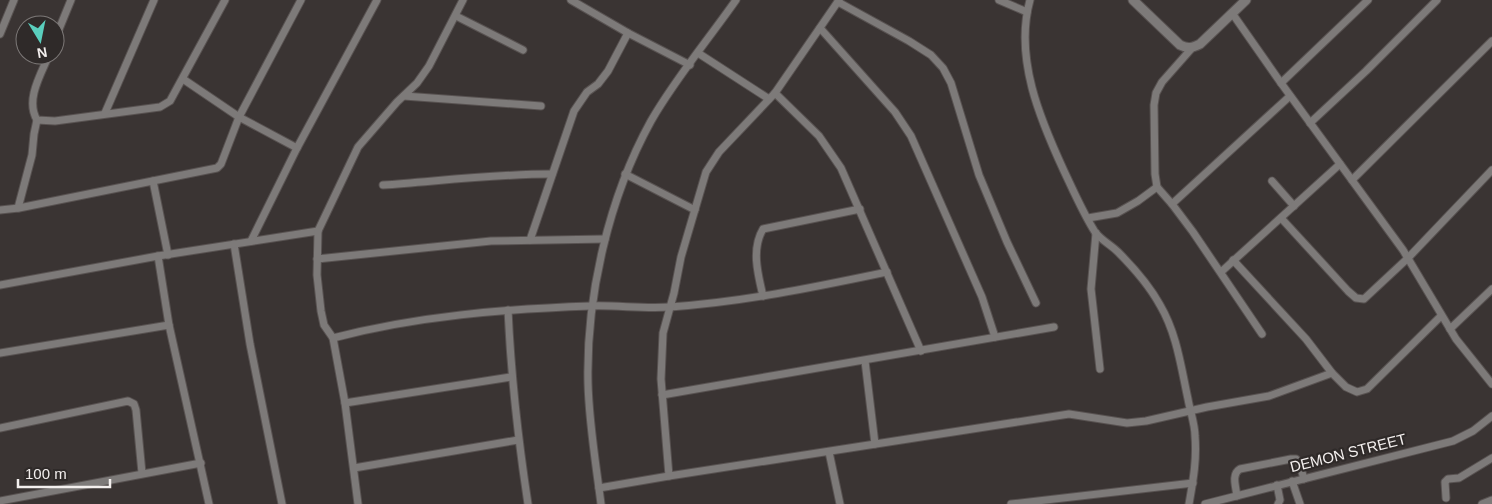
<svg xmlns="http://www.w3.org/2000/svg" width="1492" height="504" viewBox="0 0 1492 504" font-family="Arial,sans-serif">
<rect width="100%" height="100%" fill="#3a3433"/>
<g fill="none" stroke-linecap="round" stroke-linejoin="round">
<defs>
<g id="minor">
<polyline points="571,0 628,33 690,65"/>
<polyline points="999,0 1027,12"/>
<path d="M1030,0c-16,58 10,119 34,171 10,21 19,42 31,61 6,8 16,13 23,20 16,16 31,33 42,53 17,29 21,62 28,94 2,12 7,25 7,37 2,24 -2,45 -6,68"/>
<polyline points="838,2 909,41 931,55 943,68 951,83 979,175 1007,242 1036,303"/>
<polyline points="1232,13 1281,83 1403,250 1456,339 1492,384"/>
<polyline points="456,16 523,50"/>
<polyline points="820,28 895,112 911,136 982,297 995,337"/>
<polyline points="0,34 14,0"/>
<polyline points="55,39 71,0"/>
<polyline points="1192,48 1162,82 1156,93 1154,105 1155,174 1157,187 1172,204 1193,232 1262,334"/>
<polyline points="698,53 769,99"/>
<path d="M49,55c-8,19 -24,45 -12,65l18,1 105,-14 10,-6 55,-101"/>
<polyline points="183,79 239,117 297,148"/>
<polyline points="1281,83 1368,0"/>
<polyline points="775,93 819,136 841,168 921,351"/>
<polyline points="404,96 541,106"/>
<polyline points="105,113 154,0"/>
<polyline points="1310,123 1366,71 1437,0"/>
<polyline points="625,174 695,210"/>
<polyline points="1352,180 1492,41"/>
<polyline points="153,181 168,255"/>
<polyline points="1272,181 1294,206"/>
<path d="M383,185c56,-4 112,-11 169,-11"/>
<polyline points="1172,204 1290,96"/>
<polyline points="18,208 32,155 34,134 37,120"/>
<polyline points="0,210 19,208 217,168 221,164 239,117 301,0"/>
<polyline points="1088,218 1117,213 1138,201 1157,187"/>
<polyline points="1281,218 1348,291 1356,298 1364,299 1408,258 1492,170"/>
<polyline points="1096,233 1091,289 1100,369"/>
<polyline points="530,240 574,111 587,92 598,84 608,71 628,33"/>
<polyline points="251,241 297,148 377,0"/>
<polyline points="234,244 250,344 282,504"/>
<polyline points="158,256 169,325 209,504"/>
<polyline points="317,259 491,241 605,239"/>
<polyline points="1233,260 1306,339 1332,373 1346,387 1357,392 1367,389 1441,316"/>
<polyline points="1221,272 1340,164"/>
<polyline points="0,285 158,256 318,231"/>
<path d="M763,296c-5,-21 -12,-47 0,-67l97,-20"/>
<path d="M508,310c3,65 10,129 20,194"/>
<polyline points="1450,329 1492,289"/>
<path d="M333,338c84,-22 171,-29 258,-32 26,-1 53,3 79,1 74,-5 145,-20 217,-35"/>
<polyline points="0,353 169,325"/>
<polyline points="865,361 875,444"/>
<polyline points="662,395 1054,327"/>
<polyline points="345,403 511,377"/>
<polyline points="0,428 128,401 134,404 136,410 142,473"/>
<polyline points="829,452 840,504"/>
<polyline points="354,468 518,440"/>
<polyline points="669,476 661,379 663,333 674,293 681,257 706,172 719,152 775,93 839,0"/>
<polyline points="1292,481 1300,504"/>
<polyline points="1277,485 1280,500 1278,504"/>
<polyline points="599,488 669,476 1069,414 1127,423 1146,421 1207,407 1269,396 1332,373"/>
<path d="M1237,496c-1,-9 -6,-22 3,-27l51,-10h5l3,3 5,17"/>
<polyline points="1446,498 1445,482 1448,479 1459,478 1492,458"/>
<polyline points="0,501 201,463"/>
<polyline points="358,504 345,403 333,338 324,325 321,311 317,275 318,231 358,147 397,102 417,83 429,66 463,0"/>
<path d="M601,504c-5,-40 -12,-80 -13,-121 -2,-87 21,-186 63,-262 24,-42 57,-81 85,-121"/>
<polyline points="1011,504 1193,483"/>
<polyline points="1205,504 1453,441 1473,431 1492,416"/>
<polyline points="1482,504 1492,500"/>
</g>
<path id="tertiary" d="M1133,0l47,45c8,4 12,3 20,-1l46,-44"/>
</defs>
<use href="#minor" stroke="#585251" stroke-width="9"/>
<use href="#tertiary" stroke="#585251" stroke-width="11"/>
<use href="#minor" stroke="#7d7a79" stroke-width="7"/>
<use href="#tertiary" stroke="#7d7a79" stroke-width="9"/>
</g>
<g text-anchor="middle" stroke-width="4.5" stroke-linejoin="round" paint-order="stroke">
<g font-size="15" fill="#f3efee" stroke="#2f2a29">
<text transform="translate(1348 453) rotate(-14)" y="5">DEMON STREET</text>
</g>
</g>
<g transform="translate(40 40) rotate(170)"><circle r="24" fill="#2f2a29" stroke="#7d7978"/>
<path d="M0-4L9 19L0 12L-9 19Z" fill="#5acebd"/>
<text y="-8" font-size="14" font-weight="bold" text-anchor="middle" fill="#f3efee">N</text>
</g>
<path d="M18 479v8h92v-8" fill="none" stroke="#f3efee" stroke-width="2.5"/>
<text x="25" y="479" font-size="15" fill="#f3efee" stroke="#2f2a29" stroke-width="4" paint-order="stroke">100 m</text>
</svg>
